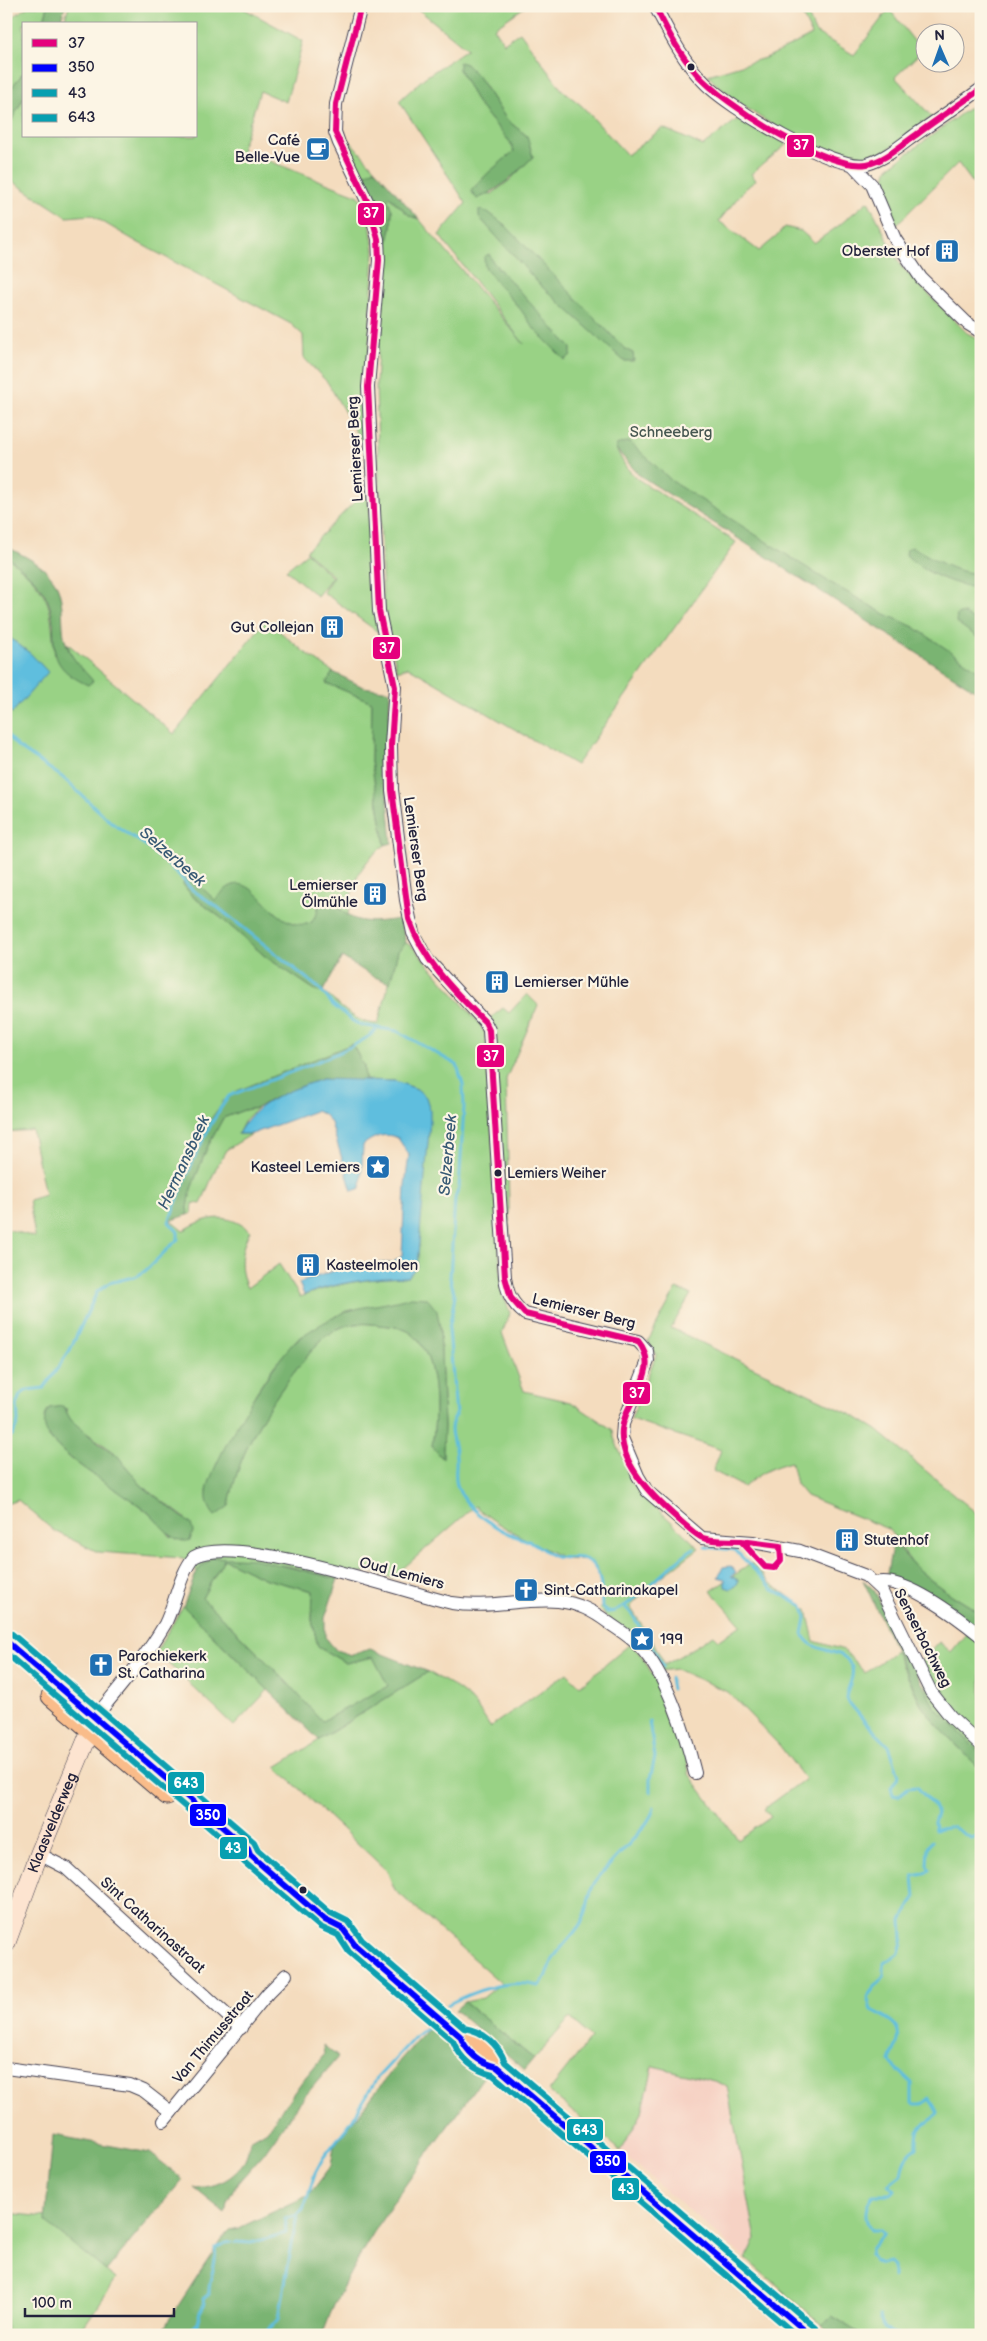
<svg xmlns="http://www.w3.org/2000/svg" width="987" height="2341" viewBox="0 0 987 2341" font-family="'Balsamiq Sans',sans-serif">
<rect width="100%" height="100%" fill="#fcf5e5"/>
<filter id="ink" filterUnits="userSpaceOnUse"><feTurbulence type="fractalNoise" baseFrequency=".02" numOctaves="2"/><feDisplacementMap in="SourceGraphic" scale="10" xChannelSelector="R" yChannelSelector="G"/><feConvolveMatrix kernelMatrix="1 2 1 2 8 2 1 2 1" color-interpolation-filters="sRGB"/></filter>
<filter id="wash" filterUnits="userSpaceOnUse"><feTurbulence type="fractalNoise" baseFrequency=".0096" numOctaves="4" result="noise"/><feDisplacementMap in="SourceGraphic" scale="20" xChannelSelector="R" yChannelSelector="G"/><feGaussianBlur stdDeviation="1.12" result="paint"/><feColorMatrix in="noise" values="0 0 0 0 0 0 0 0 0 0 0 0 0 0 0 0 0 1.4 0 .05"/><feComposite in="paint" operator="in"/></filter>
<g filter="url(#wash)">
<rect width="100%" height="100%" fill="#f4dcbe"/>
<polygon fill="#f6d2c4" points="653,2066 715,2081 727,2086 756,2239 746,2259 620,2151 642,2113"/>
<g fill="#99d285" stroke="#5e7a60" fill-rule="evenodd">
<polygon points="6,6 11,18 29,6 48,6 43,24 24,24 24,72 6,94"/>
<polygon points="69,6 239,6 303,41 286,102 260,91 241,150 359,196 370,222 374,251 364,446 328,383 304,358 303,335 291,324 137,242 91,215 67,217 6,177 6,131 24,97 24,136 196,136 196,24 63,24"/>
<path d="M420,6h106l-32,22 10,15 16,-11 42,58 20,16 45,49 36,-27 40,18 36,-28 48,26 -36,30 5,6 -12,10 -25,31 40,30 17,-14 9,-10 16,4 13,12 23,-16 31,-26 33,65 66,67 14,7v234l-9,-1 9,4v109l-365,-237 10,18 10,11 100,64 -160,223 -168,-98 -11,4 -14,-67 -7,-220 8,-126 7,-30 1,-18 -6,-10 2,-4 22,20 9,3 105,125 -85,-109 27,-32 -67,-102 25,-23 43,-29 -49,-40zM465,64l12,11 30,45 20,16 6,21 -22,22 -19,15 -21,-3 17,-18 26,-21 -4,-10 -32,-38 -19,-35z"/>
<path d="M798,6h6l11,26 39,23 35,-46 33,42 -27,26 37,40c-18,13 -45,37 -65,41 -36,8 -138,-55 -159,-83l60,-18 44,-22z"/>
<path d="M981,99v95l-23,-31 -62,62c-6,-19 -16,-37 -8,-57z"/>
<polygon points="339,129 375,169 365,174 376,202 382,234"/>
<polygon points="368,488 378,632 323,592 333,576 306,551"/>
<polygon points="307,553 332,577 317,596 286,570"/>
<path d="M6,556c21,17 42,33 45,62 2,13 2,26 4,39l24,11 -5,-6 -7,-19 107,91 92,-114 37,31 30,21 -6,11 45,19 -1,59 14,84c-26,19 -34,40 -37,71l-11,-11h-18l-2,8 -6,10 -11,3 -17,-7 -10,-9 -58,-9 -28,-28 -4,11 9,12 28,21 46,40 52,35 5,-1c16,14 33,33 55,33l20,-74 8,-7 7,4 65,75 7,10 17,260 8,21 -8,20 22,58 47,11 42,28 1,8 20,46 9,11 56,53 -43,33 -26,26 22,33 13,25 49,-30 5,5 22,-15 -30,-34 41,-28 17,19 38,28 7,31 30,9 21,23 30,-22 26,53 16,21 44,45v565h-118l-31,-19 -9,10 -77,-67 10,-20 -29,-153 -12,-5 -62,-15 -11,47 -22,38 -71,-60 42,-53 -21,-20 -36,41 -70,-57 19,-4 18,-15 -106,-93 -8,-19 -111,-104 152,-95c34,18 42,22 62,55l77,-54 13,13 50,-42 11,11 20,34 25,58 3,27 49,66 33,-23 -7,-8 41,-30 -25,-33 -52,-54 -52,-23 -16,2 -61,-62 3,-3c-1,-12 1,-32 -8,-41 -10,-10 -22,-2 -33,-8 -30,-16 -60,-28 -86,-51l-83,72 -22,-7 -32,8 -49,-13 -76,-9 -16,14 -14,-13 -85,-6 -44,-21 -36,-31 -12,4v-275l29,8 -6,-37 16,-5 -13,-65 -26,2v-422l6,3 19,-59 -25,-19zM352,1044l12,22 1,14 30,1 22,8 2,155 -2,22 -9,11c-38,1 -73,6 -108,20l-21,-33 -32,24c-9,-19 -7,-39 3,-57 -22,-19 -44,-15 -67,0l-12,-10 52,-120zM395,1303l45,24 4,99 -2,32 -10,-12c5,-32 7,-89 -20,-112 -8,-7 -22,-8 -33,-9 -19,-3 -34,-2 -50,9 -10,7 -16,15 -24,25 -35,42 -67,91 -76,147l-22,-15 15,-37 34,-61 18,-27 23,-27 50,-28zM66,1408l2,9 10,10 36,25 27,33 44,33 -14,19c-32,-44 -89,-59 -123,-101z"/>
<path d="M527,994l11,11 -32,74 4,169h-4l-3,-62c4,-8 4,-19 -1,-26l-7,-127 -7,-13 15,-12 6,5z"/>
<polygon points="257,1108 245,1120 238,1134 252,1134 226,1150 216,1168 201,1204 193,1203 192,1213 187,1215 191,1189 207,1148 223,1118 244,1110"/>
<path d="M676,1289l15,5 -20,34 183,88 23,14 104,87v96c-23,-14 -51,-30 -69,-50 -9,-11 -15,-24 -24,-34l-82,-33 -10,-12 -5,-22c-19,5 -32,11 -47,25l-31,-16 8,-21 -90,-31 25,-64 -8,-14z"/>
<polygon points="224,1559 266,1579 313,1591 312,1620 318,1647 346,1663 373,1657 389,1686 322,1722 284,1679 202,1598"/>
<polygon points="183,1606 268,1690 234,1726 156,1652"/>
<polygon points="966,1634 981,1644 981,1754 934,1706 929,1698 920,1663 939,1642 951,1652"/>
<polygon points="6,2213 46,2217 46,2222 116,2279 78,2335 6,2335"/>
</g>
<g fill="#7ab472" stroke="#4e6b56" fill-rule="evenodd">
<polygon points="48,6 65,6 60,24 43,24"/>
<path d="M459,62l7,2 11,11 30,45 20,16 6,21c-18,17 -33,33 -56,42l-6,-8 17,-18 26,-22 -4,-9 -32,-38 -19,-35z"/>
<polygon points="24,72 24,97 6,131 6,94"/>
<polygon points="375,169 419,219 410,216 390,197 387,198 392,210 391,228 384,258 378,210 365,174"/>
<polygon points="479,210 488,212 505,225 625,349 633,353 634,361 624,361 540,285 479,217"/>
<polygon points="489,254 493,262 571,348 571,355 565,360 535,330 521,310 497,283 485,267 484,257"/>
<polygon points="626,442 630,442 672,481 826,580 883,613 914,627 981,672 981,694 639,475 616,449 616,445"/>
<path d="M6,546c17,10 36,17 47,33 12,17 8,39 11,57 5,22 16,29 29,45l-5,4c-51,-23 -25,-45 -40,-84 -8,-20 -26,-32 -42,-45z"/>
<path d="M912,547c25,13 39,25 69,27v15c-26,-4 -56,-15 -75,-34l1,-6z"/>
<polygon points="963,613 981,625 981,640 956,622 957,615"/>
<polygon points="333,672 363,687 390,691 387,788 392,843 385,845 371,761 372,702 326,683"/>
<path d="M186,873l29,27c4,-3 7,-8 11,-11 30,-23 46,46 85,34l6,-10 2,-8 7,-4c12,4 13,9 23,15 14,9 35,5 51,3l6,24 -8,8 -8,32 -18,-7 -30,-19 -19,34 -5,1 -52,-35 -46,-40 -28,-21 -9,-12z"/>
<path d="M352,1044l12,22 1,14 -4,2 -39,-3 -50,20 -15,9 -13,2 -21,8 -16,30 -16,41 -4,26 -17,6c16,-44 28,-102 67,-130z"/>
<path d="M411,1297l16,1 10,13 3,16 4,99 -1,33 -11,-13c5,-32 7,-89 -20,-112 -8,-7 -22,-8 -33,-9 -19,-3 -34,-2 -50,9 -10,7 -16,15 -24,25 -35,42 -67,91 -76,147l-14,10c-6,-7 -9,-15 -8,-24 3,-29 68,-135 91,-153 10,-8 38,-24 50,-28 20,-6 42,-7 63,-14z"/>
<path d="M63,1406l8,14 26,22 20,13 24,30 50,39 2,8 -3,8c-17,7 -34,-23 -47,-32 -25,-18 -82,-50 -96,-75 -4,-7 -3,-18 2,-25z"/>
<path d="M894,1536c12,33 57,59 87,77v31l-15,-10 6,-9 -86,-47z"/>
<path d="M213,1557l42,2 83,20 -13,39v19l11,13 15,5 19,-6 58,23 -109,68 -136,-134 14,-35zM224,1559l42,20 47,12 -1,29 6,27 28,16 27,-6 15,29 -66,35 -38,-42 -82,-81z"/>
<polygon points="863,1580 874,1590 934,1706 981,1754 981,1770 937,1725 921,1704"/>
<polygon points="464,2002 534,2059 525,2070 455,2010"/>
<path d="M430,2027l54,49c-56,80 -129,167 -162,259h-163l62,-95 9,-10 9,-2 70,-33 22,-29 3,-20 67,-87z"/>
<path d="M323,2045l15,12 -38,45 -36,51 -29,33 -8,16 -2,11 -31,-25c31,-1 53,-17 56,-48l17,-10 36,-50 21,-25z"/>
<polygon points="53,2135 150,2153 183,2179 106,2271 45,2222"/>
<polygon points="832,2316 860,2333 863,2335 832,2335 823,2326"/>
</g>
<g fill="#5fbede" stroke="#40708c">
<polygon points="6,635 31,654 48,672 12,713 6,710"/>
<path d="M322,1079l73,2 22,8 9,8 4,13v11l-13,145 -9,11c-37,1 -70,5 -104,18l-5,-12 43,-15 19,-5h31l10,-7 3,-71 4,-30 -11,-17c-13,-6 -25,-1 -35,7l-2,43 -9,3 -21,-68 -7,-9 -9,-3 -63,23h-14c17,-33 50,-43 84,-55z"/>
<polygon points="731,1566 736,1572 731,1576 739,1580 736,1586 731,1589 725,1587 725,1579 718,1577 723,1567"/>
</g>
<g fill="none" stroke-linecap="round" stroke-linejoin="round">
<g stroke="#5fbede" stroke-width="3">
<path d="M6,734l12,13 44,30 51,47 32,21 35,31 11,13 25,17 104,83 13,16 20,16 7,4 37,6 60,34 6,20 1,21 -5,82 -4,10 -5,80 5,18 -6,33 7,86c-11,15 0,27 0,43 1,9 -2,18 1,27 6,21 36,42 55,50 7,3 15,5 21,8 8,4 15,12 23,14 13,3 25,-4 36,7 11,11 9,30 10,44l5,4c20,3 65,-52 87,-64"/>
<path d="M6,1438l7,-3 5,-13 -1,-19 3,-8 7,-5 17,-2 26,-38 27,-58 12,-9 28,-7 8,-5 33,-32v-7l-9,-10c15,-41 34,-91 60,-126 24,-10 141,-50 148,-68"/>
<path d="M705,1547l30,3 38,39 30,17 3,12 -3,16c8,22 43,11 49,34 3,11 -6,20 -6,31l21,25 22,22 10,29 -8,13 2,7 5,1 10,-8 9,-1 17,19 3,8 -3,8 1,8 18,-3 18,11 10,-2"/>
<polyline points="625,1607 632,1614 645,1636"/>
<polyline points="650,1643 663,1667"/>
<polyline points="670,1678 672,1689"/>
<polyline points="649,1721 655,1757 650,1779 650,1792"/>
<path d="M447,2005c26,-14 62,-27 92,-19 8,-8 10,-21 16,-30 9,-14 25,-26 30,-41 4,-11 3,-22 10,-33 12,-18 57,-56 59,-75"/>
<polyline points="236,2242 251,2243 286,2233 285,2219 297,2215 304,2209 315,2173 323,2158 351,2122 377,2078 416,2036 431,2024"/>
<path d="M893,2277v-11l-4,-4 -8,2 -7,-3 -4,-7 2,-6 12,-15 -5,-4h-8c-8,-10 -6,-24 2,-34h18l4,-4 -7,-6 13,-10c2,-12 5,-21 16,-27 -1,-28 7,-19 21,-34l-8,-16 -8,7h-8l-2,-2v-20l-22,-21c1,-7 5,-12 7,-18 7,-21 -12,-26 -26,-34l-4,-13 17,-22v-12l15,-10 4,-15 -1,-18 13,-22 -2,-22 11,-2 6,-5 -3,-4 1,-17 4,-7"/>
<polyline points="880,2316 883,2329 897,2335"/>
<polyline points="269,2329 273,2335"/>
<polyline points="185,2335 197,2323"/>
<path d="M194,2335l6,-23 5,-9 -2,-4 6,-5c-1,-17 9,-29 6,-46l11,-5 6,-1"/>
<polyline points="264,2335 279,2318 297,2215"/>
</g>
</g>
</g>
<g filter="url(#ink)">
<g fill="none" stroke-linecap="round" stroke-linejoin="round">
<defs>
<g id="street">
<path d="M361,6l-25,98 -1,28 4,11 29,60 10,36 1,21 -11,127 11,224 16,76 -4,58 1,45 14,110 7,33 14,26 58,63 4,8 16,247c2,16 7,27 20,37l113,27 9,10 1,10 -25,63 -1,14 16,38 9,15 55,47 51,4 47,9 66,25 15,14 50,102 20,25 30,28"/>
<path d="M655,6c14,27 28,55 49,76 23,25 131,90 163,82 18,-5 33,-18 48,-29 22,-15 44,-30 66,-46"/>
<polyline points="853,165 872,185 895,239 921,278 968,324 981,332"/>
<path d="M876,1583c27,-8 84,36 105,53"/>
<path d="M96,1716c24,-29 50,-59 69,-92 10,-20 15,-51 29,-67 41,-24 207,34 258,46 35,6 70,-5 106,-2 20,2 35,10 51,22 10,7 22,14 30,23 28,28 47,90 56,127"/>
<polyline points="39,1854 66,1868 241,2028"/>
<polyline points="6,2068 130,2085 144,2091 171,2112"/>
<polyline points="164,2121 268,1993 286,1975"/>
</g>
<g id="secondary">
<path id="s1" d="M6,1944l33,-90 57,-137"/>
</g>
<g id="primary">
<path d="M6,1641l242,208 2,6 75,65c14,3 25,12 30,25l105,91c5,16 20,29 37,31l313,268"/>
<polyline points="51,1696 167,1795"/>
<path d="M460,2036c17,2 33,14 37,31"/>
</g>
</defs>
<use href="#street" stroke="#423e4f" stroke-width="14"/>
<use href="#secondary" stroke="#423e4f" stroke-width="19"/>
<use href="#primary" stroke="#423e4f" stroke-width="21"/>
<use href="#street" stroke="#fff" stroke-width="12"/>
<use href="#secondary" stroke="#fde4d0" stroke-width="18"/>
<use href="#primary" stroke="#f9bc8a" stroke-width="19"/>
<defs>
<g id="bus-1">
<path d="M361,6l-25,98 -1,28 33,71 10,36 1,21 -11,127 11,224 16,76 -4,58 1,45 17,129c15,43 45,72 76,103l4,8 16,247 6,21 14,16 113,27c25,31 -12,56 -16,88 -4,37 37,74 63,96 5,4 12,11 18,13 11,4 27,2 38,3"/>
<path d="M655,6c12,24 24,48 42,68 26,30 130,97 170,90 18,-3 34,-19 49,-29 21,-16 43,-30 65,-46"/>
<polygon points="741,1541 780,1546 781,1560 774,1568 765,1567"/>
</g>
<path id="bus-2" d="M6,1641l242,208 2,6 75,65 18,9 12,16 105,91c7,17 19,27 37,31l313,268"/>
<path id="bus-3" d="M6,1653l234,201 4,8 76,65 18,8 11,17 104,89c7,18 22,30 40,34l303,260"/>
<path id="bus-4" d="M12,1634l242,208 4,8 71,62 20,10 13,18 102,88c19,3 34,16 41,34l311,266"/>
</defs>
<use href="#bus-1" stroke="#fcf5e5" stroke-width="10"/>
<use href="#bus-2" stroke="#fcf5e5" stroke-width="10"/>
<use href="#bus-3" stroke="#fcf5e5" stroke-width="10"/>
<use href="#bus-4" stroke="#fcf5e5" stroke-width="10"/>
<use href="#bus-1" stroke="#e5007d" stroke-width="6"/>
<use href="#bus-2" stroke="#00f" stroke-width="6"/>
<use href="#bus-3" stroke="#079fb0" stroke-width="6"/>
<use href="#bus-4" stroke="#079fb0" stroke-width="6"/>
</g>
</g>
<defs>
<symbol id="cafe-square" viewBox="-11 -11 22 22"><rect x="-9" y="-9" width="18" height="18" rx="4" fill="#1f6fb2" stroke="#fcf5e5"/><path d="M-5.5-4.5H6V0H3Q3 3.5 0 3.5H-2.5Q-5.5 3.5-5.5 0ZM3-3.2v2h1.7v-2ZM-6 4.5H4V6H-6Z" fill="#fff"/></symbol>
<symbol id="building-square" viewBox="-11 -11 22 22"><rect x="-9" y="-9" width="18" height="18" rx="4" fill="#1f6fb2" stroke="#fcf5e5"/><path d="M-4-6H4V6H1V3H-1V6H-4ZM-2.5-4.3h1.7v1.8h-1.7ZM.8-4.3h1.7v1.8H.8ZM-2.5-1h1.7V.8h-1.7ZM.8-1h1.7V.8H.8Z" fill="#fff"/></symbol>
<symbol id="sight-square" viewBox="-11 -11 22 22"><rect x="-9" y="-9" width="18" height="18" rx="4" fill="#1f6fb2" stroke="#fcf5e5"/><path d="M0-6L1.8-2.2L6-1.7L2.9 1.2L3.7 5.4L0 3.3L-3.7 5.4L-2.9 1.2L-6-1.7L-1.8-2.2Z" fill="#fff"/></symbol>
<symbol id="church-square" viewBox="-11 -11 22 22"><rect x="-9" y="-9" width="18" height="18" rx="4" fill="#1f6fb2" stroke="#fcf5e5"/><path d="M-1.2-6h2.4v3.5h3.3v2.4h-3.3V6h-2.4V-.1h-3.3v-2.4h3.3Z" fill="#fff"/></symbol>
</defs>
<g fill-rule="evenodd">
<use href="#cafe-square" x="304" y="135" width="28" height="28"/>
<use href="#building-square" x="933" y="237" width="28" height="28"/>
<use href="#building-square" x="318" y="613" width="28" height="28"/>
<use href="#building-square" x="361" y="880" width="28" height="28"/>
<use href="#building-square" x="483" y="968" width="28" height="28"/>
<use href="#sight-square" x="364" y="1153" width="28" height="28"/>
<use href="#building-square" x="294" y="1251" width="28" height="28"/>
<use href="#building-square" x="833" y="1526" width="28" height="28"/>
<use href="#church-square" x="512" y="1576" width="28" height="28"/>
<use href="#sight-square" x="628" y="1625" width="28" height="28"/>
<use href="#church-square" x="87" y="1651" width="28" height="28"/>
</g>
<g fill="#22223b" stroke="#fcf5e5" stroke-width="2">
<circle cx="691" cy="67" r="4.5"/>
<circle cx="498" cy="1173" r="4.5"/>
<circle cx="303" cy="1890" r="4.5"/>
</g>
<g text-anchor="middle" stroke-width="4.5" stroke-linejoin="round" paint-order="stroke">
<g font-size="14" fill="#22223b" stroke="#fcf5e5" text-anchor="start">
<text x="507" y="1178">Lemiers Weiher</text>
</g>
<g font-size="15" fill="#22223b" stroke="#fcf5e5" text-anchor="start">
<text x="300" y="145" text-anchor="end">Café<tspan x="300" dy="17">Belle-Vue</tspan></text>
<text x="930" y="256" text-anchor="end">Oberster Hof</text>
<text x="314" y="632" text-anchor="end">Gut Collejan</text>
<text x="358" y="890" text-anchor="end">Lemierser<tspan x="358" dy="17">Ölmühle</tspan></text>
<text x="514" y="987">Lemierser Mühle</text>
<text x="360" y="1172" text-anchor="end">Kasteel Lemiers</text>
<text x="326" y="1270">Kasteelmolen</text>
<text x="864" y="1545">Stutenhof</text>
<text x="544" y="1595">Sint-Catharinakapel</text>
<text x="660" y="1644">199</text>
<text x="118" y="1661">Parochiekerk<tspan x="118" dy="17">St. Catharina</tspan></text>
</g>
<g font-size="15" fill="#465751" stroke="#fcf5e5">
<text x="671" y="437">Schneeberg</text>
</g>
<g font-size="15" fill="#22223b" stroke="#fcf5e5">
<text transform="translate(355 449) rotate(-93)" y="5">Lemierser Berg</text>
<text transform="translate(416 849) rotate(82)" y="5">Lemierser Berg</text>
<text transform="translate(584 1311) rotate(14)" y="5">Lemierser Berg</text>
<text transform="translate(402 1573) rotate(15)" y="5">Oud Lemiers</text>
<text transform="translate(923 1638) rotate(63)" y="5">Senserbachweg</text>
<text dy="5" stroke="none"><textPath href="#s1" startOffset="130">Klaasvelderweg</textPath></text>
<text transform="translate(153 1925) rotate(42)" y="5">Sint Catharinastraat</text>
<text transform="translate(213 2037) rotate(-50)" y="5">Van Thimusstraat</text>
</g>
<g font-size="16" font-style="italic" fill="#375974" stroke="#fcf5e5">
<text transform="translate(173 856) rotate(41)" y="6">Selzerbeek</text>
<text transform="translate(447 1155) rotate(-85)" y="6">Selzerbeek</text>
<text transform="translate(183 1162) rotate(-65)" y="6">Hermansbeek</text>
</g>
</g>
<g stroke="#fcf5e5" stroke-width="2">
<rect x="786" y="134" width="29" height="24" rx="5" fill="#e5007d"/>
<rect x="357" y="202" width="28" height="24" rx="5" fill="#e5007d"/>
<rect x="372" y="636" width="29" height="24" rx="5" fill="#e5007d"/>
<rect x="476" y="1044" width="29" height="24" rx="5" fill="#e5007d"/>
<rect x="622" y="1381" width="29" height="24" rx="5" fill="#e5007d"/>
<rect x="167" y="1771" width="38" height="24" rx="5" fill="#079fb0"/>
<rect x="189" y="1803" width="38" height="24" rx="5" fill="#00f"/>
<rect x="219" y="1836" width="29" height="24" rx="5" fill="#079fb0"/>
<rect x="566" y="2118" width="38" height="24" rx="5" fill="#079fb0"/>
<rect x="589" y="2150" width="38" height="24" rx="5" fill="#00f"/>
<rect x="611" y="2177" width="29" height="24" rx="5" fill="#079fb0"/>
</g>
<g font-size="14" text-anchor="middle" font-weight="bold" fill="#fff">
<text x="801" y="150">37</text>
<text x="371" y="218">37</text>
<text x="387" y="653">37</text>
<text x="491" y="1061">37</text>
<text x="637" y="1398">37</text>
<text x="186" y="1788">643</text>
<text x="208" y="1820">350</text>
<text x="233" y="1853">43</text>
<text x="585" y="2135">643</text>
<text x="608" y="2166">350</text>
<text x="626" y="2194">43</text>
</g>
<rect width="987" height="2341" fill="none" stroke="#fcf5e5" stroke-width="25"/>
<rect x="22" y="22" width="175" height="115" fill="#fcf5e5" stroke="#a5a1a1"/>
<rect x="32" y="39" width="25" height="8" fill="#e5007d" stroke="#a5a1a1"/>
<text x="68" y="48" font-size="15" fill="#22223b">37</text>
<rect x="32" y="64" width="25" height="8" fill="#0000ff" stroke="#a5a1a1"/>
<text x="68" y="72" font-size="15" fill="#22223b">350</text>
<rect x="32" y="89" width="25" height="8" fill="#079fb0" stroke="#a5a1a1"/>
<text x="68" y="98" font-size="15" fill="#22223b">43</text>
<rect x="32" y="114" width="25" height="8" fill="#079fb0" stroke="#a5a1a1"/>
<text x="68" y="122" font-size="15" fill="#22223b">643</text>
<g transform="translate(940 48) rotate(358)"><circle r="24" fill="#fcf5e5" stroke="#a5a1a1"/>
<path d="M0-4L9 19L0 12L-9 19Z" fill="#1f6fb2"/>
<text y="-8" font-size="14" font-weight="bold" text-anchor="middle" fill="#22223b">N</text>
</g>
<path d="M25 2308v8h149v-8" fill="none" stroke="#22223b" stroke-width="2.5"/>
<text x="32" y="2308" font-size="15" fill="#22223b" stroke="#fcf5e5" stroke-width="4" paint-order="stroke">100 m</text>
</svg>
